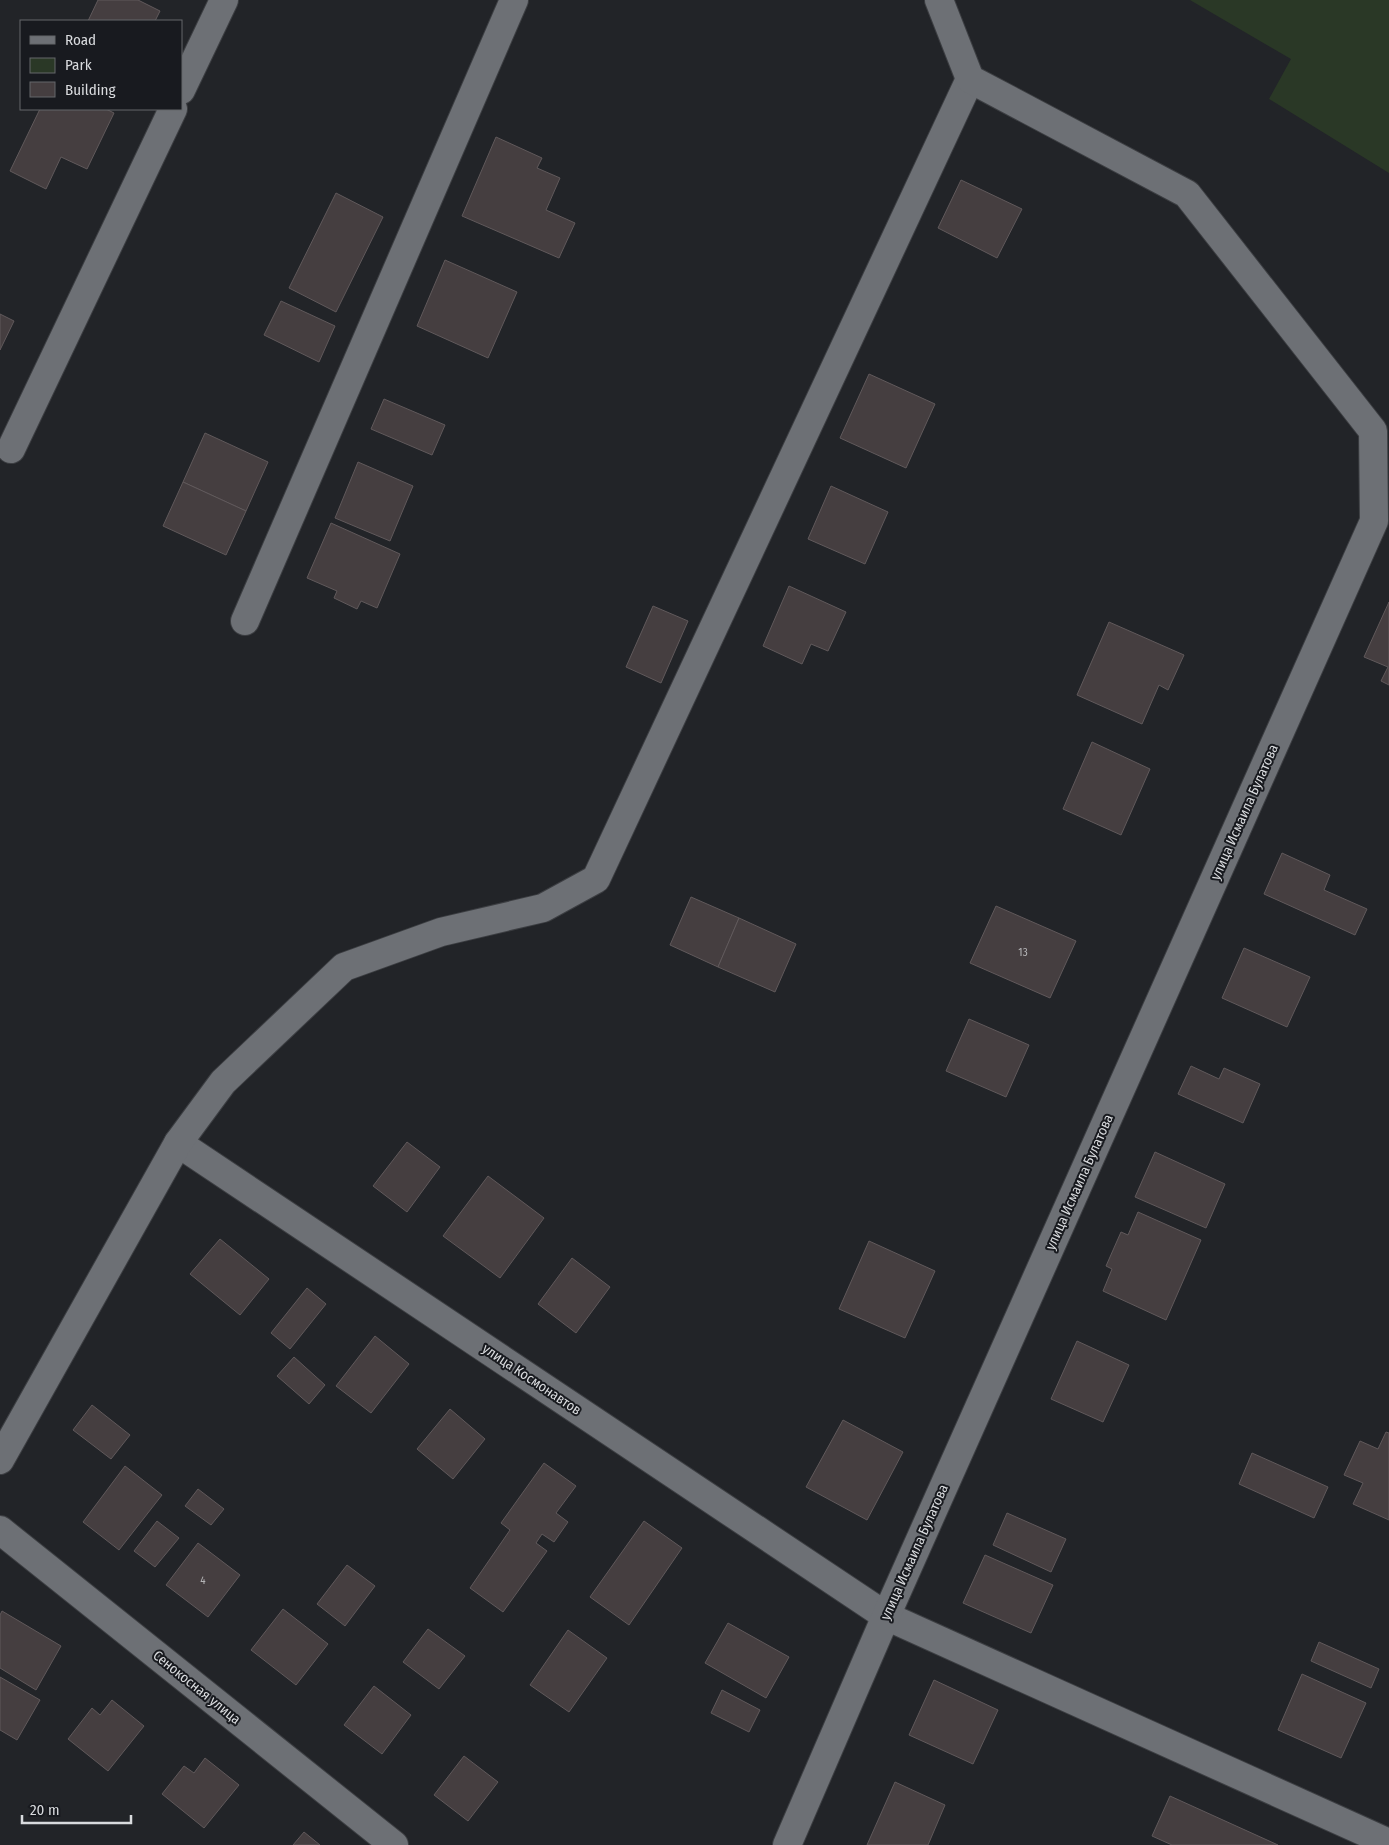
<svg xmlns="http://www.w3.org/2000/svg" width="1389" height="1845" viewBox="0 0 1389 1845" font-family="'Fira Sans Condensed',sans-serif">
<rect width="100%" height="100%" fill="#222428"/>
<polygon fill="#2a3826" points="1190,0 1389,0 1389,173 1269,99 1291,59"/>
<g fill="#453e40" stroke="#60595b">
<polygon points="98,0 138,0 160,11 155,21 88,21"/>
<polygon points="40,109 106,109 114,113 87,169 61,157 46,189 10,171"/>
<polygon points="496,137 542,158 537,168 560,178 546,210 575,223 559,258 462,216"/>
<polygon points="961,180 1022,209 997,258 938,228"/>
<polygon points="336,193 383,217 336,312 289,288"/>
<polygon points="445,260 517,292 488,358 417,326"/>
<polygon points="281,301 335,326 319,362 264,335"/>
<polygon points="0,314 14,321 0,350"/>
<polygon points="869,374 935,404 906,468 840,438"/>
<polygon points="384,399 445,425 432,455 371,429"/>
<polygon points="205,433 268,462 246,511 183,482"/>
<polygon points="358,462 413,486 390,541 335,518"/>
<polygon points="183,482 246,511 226,555 163,526"/>
<polygon points="831,486 888,512 865,564 808,539"/>
<polygon points="331,523 400,554 377,608 361,601 357,609 334,598 337,591 307,578"/>
<polygon points="789,586 846,612 828,651 811,644 802,664 763,646"/>
<polygon points="1389,602 1389,685 1381,681 1388,667 1364,657"/>
<polygon points="653,606 688,621 661,683 626,667"/>
<polygon points="1109,622 1184,655 1168,690 1159,685 1142,724 1077,695"/>
<polygon points="1092,742 1150,769 1121,835 1063,809"/>
<polygon points="1282,853 1330,875 1324,890 1367,909 1355,935 1264,894"/>
<polygon points="691,897 739,918 718,967 670,945"/>
<polygon points="996,906 1076,941 1050,998 970,963"/>
<polygon points="739,918 796,944 775,992 718,967"/>
<polygon points="1244,948 1310,977 1287,1027 1222,998"/>
<polygon points="969,1019 1029,1045 1006,1097 946,1071"/>
<polygon points="1191,1066 1219,1079 1224,1068 1260,1084 1243,1123 1178,1094"/>
<polygon points="407,1142 440,1167 407,1212 373,1186"/>
<polygon points="1155,1152 1225,1184 1206,1228 1135,1197"/>
<polygon points="488,1176 544,1218 500,1278 443,1236"/>
<polygon points="1138,1212 1201,1240 1166,1320 1103,1291 1112,1269 1106,1266 1121,1232 1128,1235"/>
<polygon points="220,1239 269,1279 240,1315 190,1274"/>
<polygon points="869,1241 935,1271 905,1338 839,1309"/>
<polygon points="572,1258 610,1287 576,1333 538,1304"/>
<polygon points="307,1288 326,1304 290,1349 271,1333"/>
<polygon points="375,1336 409,1364 371,1413 336,1386"/>
<polygon points="1077,1341 1129,1365 1103,1422 1051,1399"/>
<polygon points="294,1357 325,1385 309,1404 277,1376"/>
<polygon points="92,1405 130,1435 111,1459 73,1430"/>
<polygon points="450,1409 485,1439 453,1479 417,1449"/>
<polygon points="843,1420 903,1452 867,1520 806,1487"/>
<polygon points="1386,1432 1389,1433 1389,1520 1353,1504 1363,1483 1344,1475 1360,1441 1378,1449"/>
<polygon points="1252,1453 1328,1487 1314,1518 1239,1484"/>
<polygon points="544,1463 576,1486 556,1513 568,1522 554,1542 542,1534 536,1543 547,1551 503,1612 470,1588 510,1530 501,1523"/>
<polygon points="125,1466 162,1495 119,1550 83,1522"/>
<polygon points="198,1489 224,1509 211,1525 185,1506"/>
<polygon points="1007,1513 1066,1539 1051,1572 993,1545"/>
<polygon points="157,1521 179,1538 155,1567 134,1551"/>
<polygon points="644,1521 682,1548 629,1625 590,1597"/>
<polygon points="198,1543 240,1575 208,1617 166,1585"/>
<polygon points="985,1555 1053,1585 1031,1633 963,1603"/>
<polygon points="347,1565 375,1586 345,1626 317,1604"/>
<polygon points="283,1609 328,1644 296,1685 251,1650"/>
<polygon points="2,1611 61,1646 36,1690 0,1668 0,1615"/>
<polygon points="728,1623 789,1657 766,1698 705,1663"/>
<polygon points="428,1629 465,1656 439,1689 403,1662"/>
<polygon points="568,1630 607,1658 569,1712 530,1685"/>
<polygon points="1319,1642 1379,1669 1371,1688 1311,1661"/>
<polygon points="1302,1674 1366,1703 1341,1758 1278,1730"/>
<polygon points="0,1677 40,1700 17,1740 0,1730"/>
<polygon points="934,1680 998,1710 973,1764 909,1735"/>
<polygon points="374,1686 411,1715 382,1754 344,1725"/>
<polygon points="722,1690 760,1710 749,1732 711,1713"/>
<polygon points="112,1700 144,1726 108,1771 68,1739 92,1708 100,1715"/>
<polygon points="464,1756 498,1782 468,1821 434,1795"/>
<polygon points="205,1758 239,1785 204,1828 162,1794 184,1766 194,1773"/>
<polygon points="895,1782 945,1805 928,1845 867,1845"/>
<polygon points="1170,1796 1278,1845 1172,1845 1152,1836"/>
<polygon points="304,1832 320,1845 293,1845"/>
</g>
<g fill="none" stroke-linecap="round" stroke-linejoin="round">
<defs>
<g id="minor">
<polyline points="181,90 224,0"/>
<polyline points="11,449 173,109"/>
<polyline points="245,621 514,0"/>
<polyline points="178,1143 886,1616 1389,1843"/>
<polyline points="0,1460 178,1143 223,1082 344,967 441,932 543,908 596,879 970,79"/>
<polyline points="0,1530 394,1845"/>
<polyline points="787,1845 886,1616 1374,521 1373,431 1187,194 970,79 939,0"/>
</g>
</defs>
<use href="#minor" stroke="#3c3e42" stroke-width="30"/>
<use href="#minor" stroke="#6d7075" stroke-width="28"/>
</g>
<g text-anchor="middle" stroke-width="4" stroke-linejoin="round" paint-order="stroke">
<g font-size="11" fill="#b4b4b6">
<text x="1023" y="956">13</text>
<text x="203" y="1584">4</text>
</g>
<g font-size="14" fill="#d9dbde" stroke="#181a1f">
<text transform="translate(1244 812) rotate(-66)" y="5">улица Исмаила Булатова</text>
<text transform="translate(1079 1182) rotate(-66)" y="5">улица Исмаила Булатова</text>
<text transform="translate(532 1379) rotate(34)" y="5">улица Космонавтов</text>
<text transform="translate(914 1552) rotate(-66)" y="5">улица Исмаила Булатова</text>
<text transform="translate(197 1687) rotate(39)" y="5">Сенокосная улица</text>
</g>
</g>
<rect x="20" y="20" width="162" height="90" fill="#181a1f" stroke="#65676b"/>
<rect x="30" y="36" width="25" height="8" fill="#6d7075" stroke="#65676b"/>
<text x="65" y="45" font-size="15" fill="#d9dbde">Road</text>
<rect x="30" y="58" width="25" height="15" fill="#2a3826" stroke="#65676b"/>
<text x="65" y="70" font-size="15" fill="#d9dbde">Park</text>
<rect x="30" y="82" width="25" height="15" fill="#453e40" stroke="#65676b"/>
<text x="65" y="95" font-size="15" fill="#d9dbde">Building</text>
<path d="M22 1815v8h109v-8" fill="none" stroke="#d9dbde" stroke-width="2.5"/>
<text x="30" y="1815" font-size="15" fill="#d9dbde" stroke="#181a1f" stroke-width="4" paint-order="stroke">20 m</text>
</svg>
